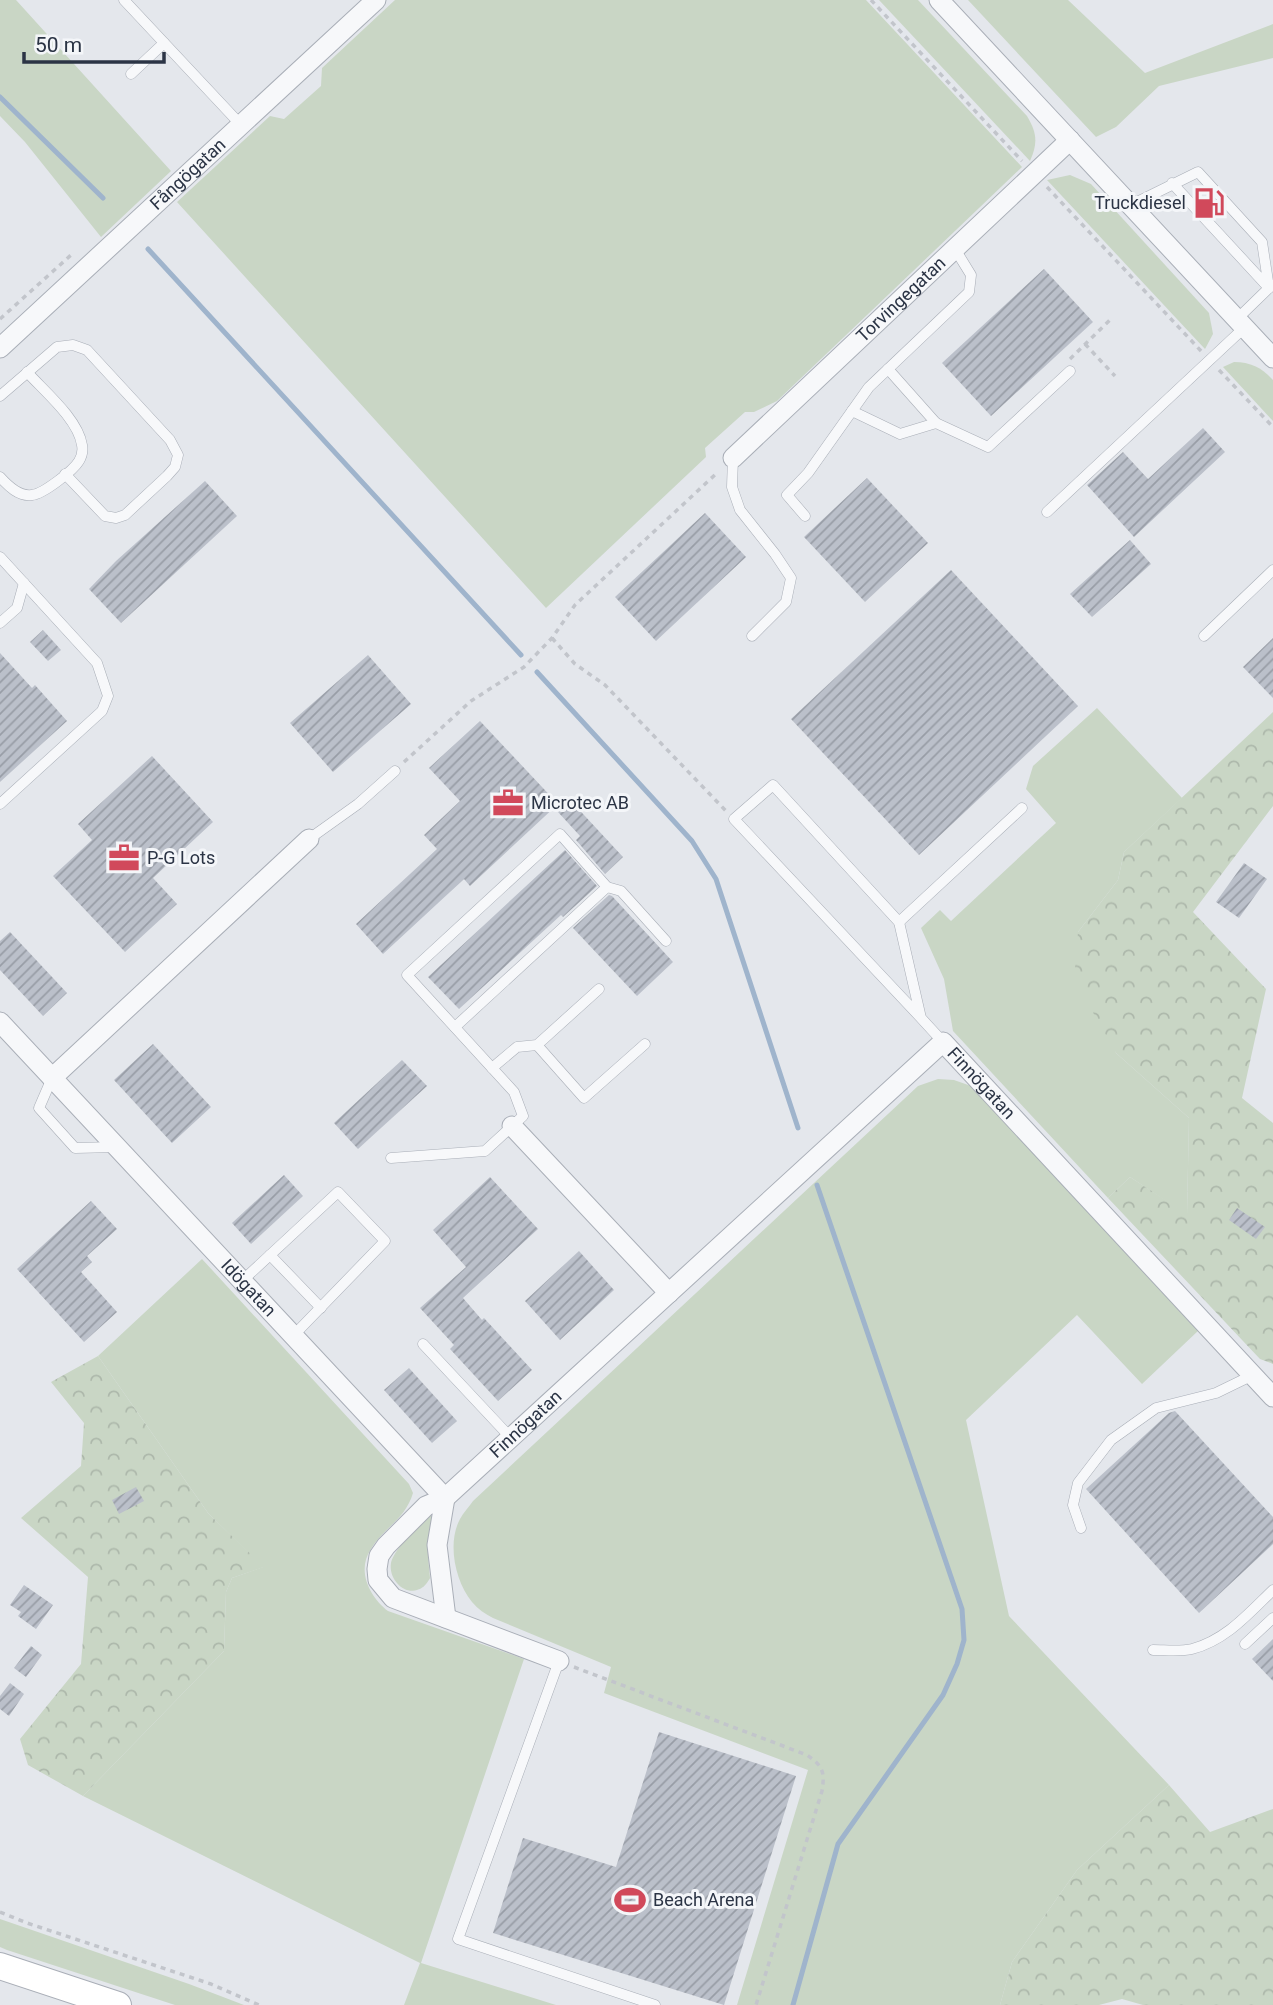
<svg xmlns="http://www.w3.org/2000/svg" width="1273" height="2005" viewBox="0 0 1273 2005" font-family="Roboto,sans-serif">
<defs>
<pattern id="forest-crowns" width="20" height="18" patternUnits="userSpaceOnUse" patternTransform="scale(1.75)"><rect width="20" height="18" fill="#c9d6c5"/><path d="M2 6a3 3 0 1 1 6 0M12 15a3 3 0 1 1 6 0" fill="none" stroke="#adb8ab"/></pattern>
<pattern id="building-hatch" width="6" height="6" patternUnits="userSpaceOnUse" patternTransform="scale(1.75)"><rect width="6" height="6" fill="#bbc0ca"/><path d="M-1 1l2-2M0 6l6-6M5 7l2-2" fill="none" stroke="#989da6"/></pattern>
</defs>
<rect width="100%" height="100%" fill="#e4e7ec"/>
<g fill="#c9d6c5">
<polygon points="0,0 16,0 171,171 101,237 25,142 0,116"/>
<polygon points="395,0 866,0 1022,167 777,401 754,412 745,412 705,448 706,457 546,608 177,202 270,116 284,119 321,86 322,68"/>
<path d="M879,0h39l109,116c10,17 11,27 3,45z"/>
<polygon points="968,0 1068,0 1145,73 1273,24 1273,58 1159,86 1116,127 1096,137"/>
<polygon points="1070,175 1091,184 1209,313 1213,334 1205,349 1047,180"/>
<path d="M1234,362c17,0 28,6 39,18v41l-50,-54z"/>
<polygon points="1097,708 1182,798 1124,852 1118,880 1078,932 1116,1053 1189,1118 1187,1215 1130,1177 1108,1198 953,1031 944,979 921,928 940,910 951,921 1056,823 1026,789 1033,766"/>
<path d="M938,1079l16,1 17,6 228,244 -57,54 -65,-69 -111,105 43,196 160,169 -92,85 -65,92 -12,43h-263l71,-235 -204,-77 7,-26 -118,-49c-8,-4 -15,-9 -21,-16 -17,-21 -25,-59 -12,-83 3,-6 9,-12 13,-18l445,-415z"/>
<path d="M202,1259l207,225 4,9c-8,27 -29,34 -42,56 -15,22 -1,48 17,62l136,48 -103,304 135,42h-152l16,-42 -337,-167 141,-145 2,-59 6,-14 31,-11 -55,-54 -110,-157z"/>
<path d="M430,1515l3,1 2,3c-9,20 -7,39 -5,59 0,1 -6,9 -7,9 -16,12 -35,-7 -32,-24 3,-14 28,-38 39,-48z"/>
<polygon points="0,1919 189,1984 244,2005 175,2005 7,1950 0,1947"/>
</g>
<g fill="url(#forest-crowns)">
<polygon points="1273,712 1273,806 1193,912 1266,989 1242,1098 1273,1123 1273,1364 1260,1359 1108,1198 1130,1177 1187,1214 1189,1118 1116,1053 1074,979 1078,932 1118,880 1124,852"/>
<polygon points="98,1356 208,1513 264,1567 232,1578 226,1592 224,1651 83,1796 28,1765 20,1739 81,1664 88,1577 21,1518 81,1466 84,1423 51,1382"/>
<polygon points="1169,1785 1210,1832 1273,1809 1273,2005 1143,2005 1122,1999 1099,2005 1000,2005 1012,1962 1077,1870"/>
</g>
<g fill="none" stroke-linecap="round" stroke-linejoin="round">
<g stroke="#9fb4cc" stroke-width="5">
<polyline points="0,97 103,198"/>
<polyline points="148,249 521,655"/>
<polyline points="537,672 692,841 716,879 798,1128"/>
<polyline points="793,2005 838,1844 943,1695 957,1664 964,1640 962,1609 817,1185"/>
</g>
</g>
<g fill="url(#building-hatch)">
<polygon points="1044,269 1093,322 991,416 942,363"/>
<polygon points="1203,428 1225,452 1134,537 1087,485 1123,452 1148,479"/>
<polygon points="867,478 928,543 865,602 804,537"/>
<polygon points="205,481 237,516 121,623 89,589 116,561"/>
<polygon points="705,513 746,557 656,641 615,597"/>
<polygon points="1130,540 1151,564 1092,617 1070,594"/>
<polygon points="951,570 1078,706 919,855 791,719"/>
<polygon points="43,630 61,650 48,661 30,642"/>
<polygon points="1273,638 1273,698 1243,667"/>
<polygon points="0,653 32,688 35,685 67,721 0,782"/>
<polygon points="368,655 411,704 333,772 290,723"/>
<polygon points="480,721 558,804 470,886 464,879 383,954 356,924 437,849 424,835 460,801 429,768"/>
<polygon points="152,756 213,822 153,878 177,904 125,952 53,876 92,840 78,824"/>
<polygon points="571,801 623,857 605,874 576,840 580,836 558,812"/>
<polygon points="565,850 597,886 563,917 561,915 459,1009 428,977"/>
<polygon points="1244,863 1267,879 1239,918 1216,902"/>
<polygon points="609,895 612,896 673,962 637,996 573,928"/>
<polygon points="10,932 67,993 43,1016 0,970 0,941"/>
<polygon points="153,1044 211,1107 172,1143 114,1080"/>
<polygon points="402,1060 427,1086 358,1149 334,1123"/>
<polygon points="284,1175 303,1196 251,1244 232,1223"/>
<polygon points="490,1177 538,1229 463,1298 482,1320 484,1318 532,1370 498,1401 450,1349 454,1345 420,1308 466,1267 433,1230"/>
<polygon points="91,1201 117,1229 87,1256 92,1262 81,1272 117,1312 84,1342 17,1269"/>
<polygon points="1237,1208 1265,1227 1256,1239 1229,1220"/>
<polygon points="579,1251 614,1290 560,1340 525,1301"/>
<polygon points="409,1368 457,1421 432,1443 384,1390"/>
<polygon points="1175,1411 1273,1517 1273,1544 1199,1613 1086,1489 1169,1413"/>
<polygon points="136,1487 144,1501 119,1514 112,1500"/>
<polygon points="24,1585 53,1605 36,1629 18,1616 21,1612 10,1605"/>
<polygon points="1273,1639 1273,1681 1252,1659"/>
<polygon points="31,1646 42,1655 26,1677 14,1668"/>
<polygon points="10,1683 24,1694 9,1716 0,1709 0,1696"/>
<polygon points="659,1732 796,1776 724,2005 493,1933 523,1838 616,1867"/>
</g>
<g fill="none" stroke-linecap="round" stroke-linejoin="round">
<defs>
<g id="service">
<polyline points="124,0 241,125"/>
<polyline points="131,74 164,43"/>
<polyline points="1131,205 1198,172 1262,242 1269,288 1172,183"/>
<polyline points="1237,319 1272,285"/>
<polyline points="888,369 936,423"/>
<polyline points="0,396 57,347 73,345 87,350 170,440 178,455 175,467 167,476 125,515 116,518 105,516 65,474"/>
<polyline points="852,411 900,434 936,423 988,447 1070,371"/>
<polyline points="733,458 732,487 740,510 775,554 791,578 786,602 752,636"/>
<path d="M0,477c8,9 19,20 32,18 11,-1 41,-24 47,-34 3,-5 4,-11 3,-16 -4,-26 -38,-54 -55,-73"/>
<polyline points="1047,512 1245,327"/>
<polyline points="805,516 787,495 808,473 869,387 969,292 971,275 955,249"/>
<polyline points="0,557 97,663 108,696 102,711 0,804"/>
<polyline points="0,623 17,608 24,583"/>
<polyline points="1204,636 1273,570"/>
<polyline points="309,839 358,804 395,771"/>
<polyline points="899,922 1022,808"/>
<polyline points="921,1018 734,819 773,785 899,922 921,1018 943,1042"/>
<polyline points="455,1027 607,887"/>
<polyline points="537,1045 584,1098 645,1044"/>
<polyline points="492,1068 517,1047 537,1045 599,989"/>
<polyline points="52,1078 39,1108 75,1148 115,1147"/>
<polyline points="391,1158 485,1151 523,1116 514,1092 407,975 560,834 607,887 621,891 666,941"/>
<polyline points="270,1255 321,1308"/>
<polyline points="242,1281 338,1192 385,1241 293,1336"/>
<polyline points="423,1344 511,1438"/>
<polyline points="1081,1528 1073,1505 1078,1483 1111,1440 1156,1408 1216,1393 1253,1375"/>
<polyline points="1245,1644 1273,1618"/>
<path d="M1153,1650c12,0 27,2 39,-1 34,-9 56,-35 81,-59"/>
<polyline points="559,1661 458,1939 655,2005"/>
</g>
<g id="minor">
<polyline points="939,0 1273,358"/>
<path id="s1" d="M0,348l376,-348"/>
<path id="s2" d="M733,458l337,-318"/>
<path id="s3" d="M0,1022l445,476"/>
<polyline points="52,1078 309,839"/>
<polyline points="512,1126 669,1293"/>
<polyline points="445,1498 437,1545 446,1618"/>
<path id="s4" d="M559,1661l-166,-63 -15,-18 -1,-11 2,-13 7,-10 40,-40 19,-8 498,-456 330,355"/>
</g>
<polyline id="secondary" points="0,1966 118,2005"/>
</defs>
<use href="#service" stroke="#a9aeb7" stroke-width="11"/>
<use href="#minor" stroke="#a9aeb7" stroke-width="21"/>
<use href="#secondary" stroke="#a9aeb7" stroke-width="28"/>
<g stroke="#c2c5cb" stroke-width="3.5" stroke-dasharray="5 5" stroke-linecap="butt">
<polyline points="871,0 1022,161"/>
<polyline points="1047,187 1202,352"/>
<polyline points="0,319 71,255"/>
<polyline points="1085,344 1115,376"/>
<polyline points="1070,359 1111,319"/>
<polyline points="1219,370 1273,427"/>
<polyline points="552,638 575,664 605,685 726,811"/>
<polyline points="404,762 471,701 524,667 552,638 575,605 718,472"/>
<path d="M574,1667l233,88c16,11 18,17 15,36l-66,214"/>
<polyline points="0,1912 27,1923 211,1984 259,2005"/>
</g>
<use href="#service" stroke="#f7f8fa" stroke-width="10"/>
<use href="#minor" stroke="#f7f8fa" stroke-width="19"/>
<use href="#secondary" stroke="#fff" stroke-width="26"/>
</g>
<defs>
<symbol id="fuel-bare" viewBox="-9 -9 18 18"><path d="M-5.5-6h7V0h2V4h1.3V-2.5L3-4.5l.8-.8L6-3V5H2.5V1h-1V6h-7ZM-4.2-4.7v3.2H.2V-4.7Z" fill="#d1495b" stroke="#f4f6f9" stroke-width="2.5" paint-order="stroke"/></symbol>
<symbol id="office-bare" viewBox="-9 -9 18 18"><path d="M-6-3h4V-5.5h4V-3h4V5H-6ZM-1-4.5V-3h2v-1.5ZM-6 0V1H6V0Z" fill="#d1495b" stroke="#f4f6f9" stroke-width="2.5" paint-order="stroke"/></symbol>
<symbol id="stadium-bare" viewBox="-9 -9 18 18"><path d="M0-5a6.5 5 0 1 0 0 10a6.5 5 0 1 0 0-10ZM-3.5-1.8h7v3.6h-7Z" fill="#d1495b" stroke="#f4f6f9" stroke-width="2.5" paint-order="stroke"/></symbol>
</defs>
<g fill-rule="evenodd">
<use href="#fuel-bare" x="1187" y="181" width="44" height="44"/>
<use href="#office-bare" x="486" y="781" width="44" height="44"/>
<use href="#office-bare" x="102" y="836" width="44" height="44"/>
<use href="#stadium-bare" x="608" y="1878" width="44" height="44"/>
</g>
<g text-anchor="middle" stroke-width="6" stroke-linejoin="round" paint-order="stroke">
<g font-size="18" fill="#2b3445" stroke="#f4f6f9">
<text dy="6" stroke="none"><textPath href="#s1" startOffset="256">Fångögatan</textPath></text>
<text dy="6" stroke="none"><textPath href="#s2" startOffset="231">Torvingegatan</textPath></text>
<text dy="6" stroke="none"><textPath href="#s4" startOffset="1046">Finnögatan</textPath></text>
<text dy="6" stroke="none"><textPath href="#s3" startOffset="364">Idögatan</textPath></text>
<text dy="6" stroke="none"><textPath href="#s4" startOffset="424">Finnögatan</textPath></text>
</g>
<g font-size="18" fill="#2b3445" stroke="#f4f6f9" text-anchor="start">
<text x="1186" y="209" text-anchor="end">Truckdiesel</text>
<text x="531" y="809">Microtec AB</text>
<text x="147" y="864">P-G Lots</text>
<text x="653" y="1906">Beach Arena</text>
</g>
</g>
<path d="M24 52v10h140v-10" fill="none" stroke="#2b3445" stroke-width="3.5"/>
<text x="35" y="52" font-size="21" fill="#2b3445" stroke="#f4f6f9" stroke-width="5" paint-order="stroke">50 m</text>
</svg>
